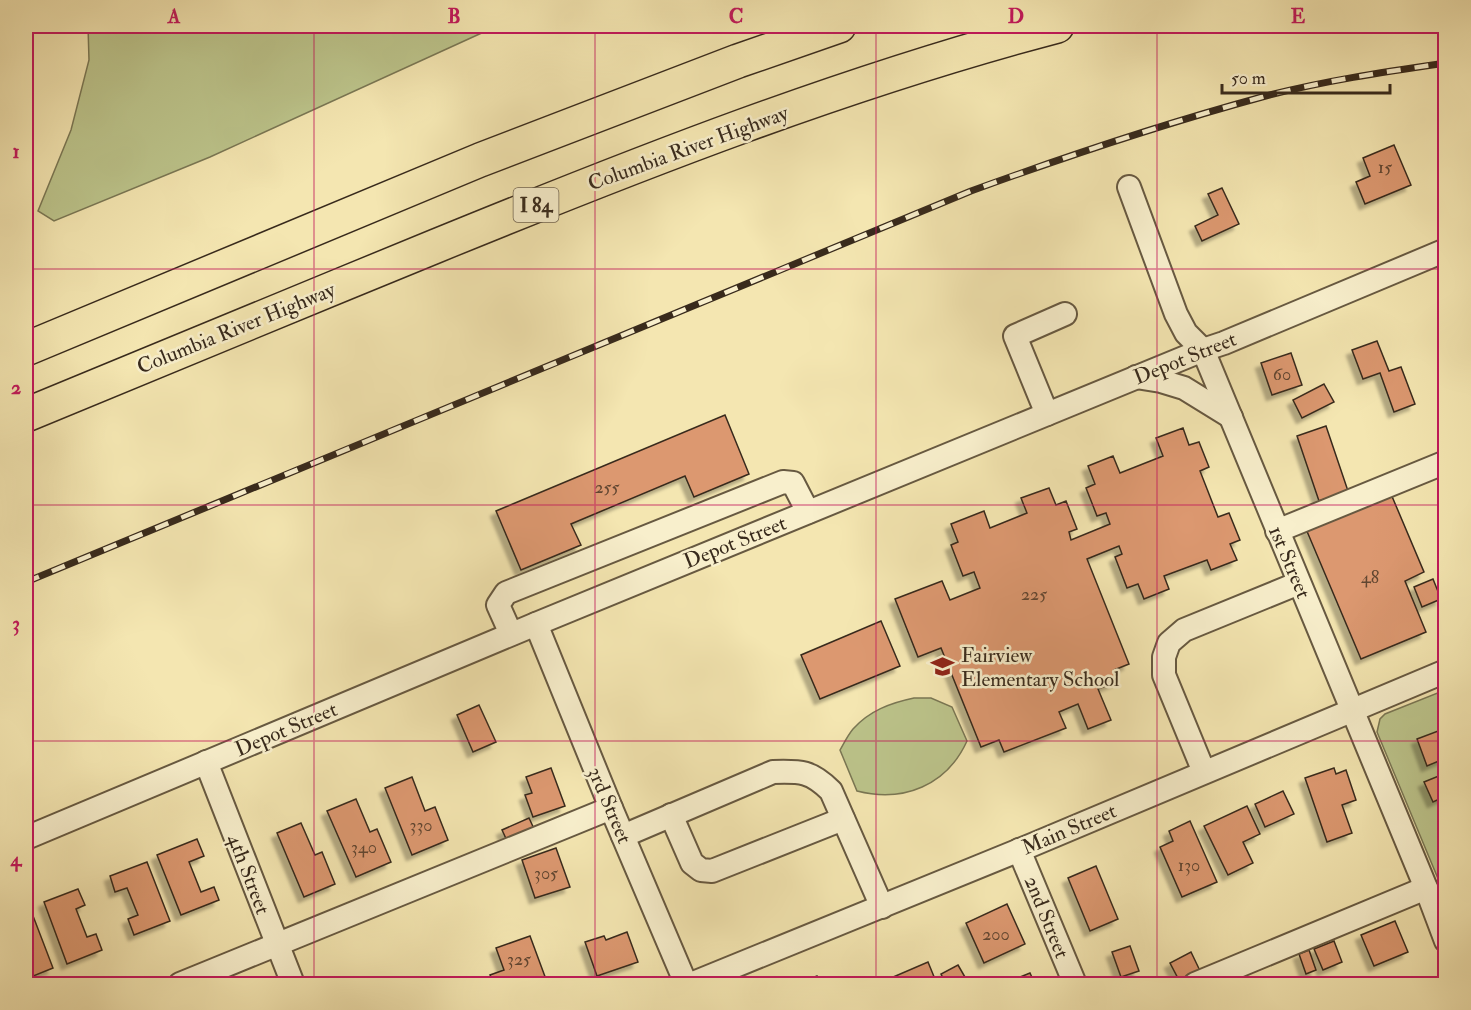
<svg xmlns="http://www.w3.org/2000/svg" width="1471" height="1010" viewBox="0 0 1471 1010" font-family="'IM FELL Double Pica',serif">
<defs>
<filter id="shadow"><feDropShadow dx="-5.5" dy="5.5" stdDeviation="1.5" flood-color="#0004"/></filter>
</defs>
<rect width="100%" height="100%" fill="#f4e6b1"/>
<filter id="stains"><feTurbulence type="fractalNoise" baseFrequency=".00333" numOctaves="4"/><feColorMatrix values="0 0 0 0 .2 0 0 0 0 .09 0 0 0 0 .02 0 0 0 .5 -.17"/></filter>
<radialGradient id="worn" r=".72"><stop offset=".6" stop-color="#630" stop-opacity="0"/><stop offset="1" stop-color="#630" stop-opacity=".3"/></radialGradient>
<g fill="#bcc48b" stroke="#7a7754" stroke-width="1.5">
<polygon points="88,26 497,26 210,157 54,221 38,211 71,130 89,60"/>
<polygon points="1445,690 1445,885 1439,881 1377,732 1380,719 1385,714"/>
<path d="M914,698h17l21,9 15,34c-20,44 -63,62 -110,50l-17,-41c4,-7 8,-15 13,-21 16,-18 37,-26 61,-31z"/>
</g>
<g fill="#dc9870" stroke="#382a1c" stroke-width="1.5" filter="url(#shadow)">
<polygon points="1394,145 1411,185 1365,204 1356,182 1370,176 1363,158"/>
<polygon points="1222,188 1239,224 1202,241 1195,226 1218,215 1208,194"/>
<polygon points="1377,341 1389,371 1401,367 1415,404 1394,412 1380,373 1363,379 1352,350"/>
<polygon points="1291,353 1302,385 1272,395 1261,363"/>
<polygon points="1324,384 1334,402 1302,418 1293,400"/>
<polygon points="725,415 749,474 694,497 685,476 571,524 581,545 521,570 496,511"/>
<polygon points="1326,426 1348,491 1319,501 1297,436"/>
<polygon points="1183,428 1189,445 1199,442 1209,467 1200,471 1218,517 1229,513 1240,540 1230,544 1237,560 1211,570 1207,560 1164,576 1169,589 1144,599 1138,584 1127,588 1115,557 1122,554 1119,546 1087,559 1129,664 1114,670 1118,681 1098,689 1111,720 1088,729 1078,704 1059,712 1066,728 1004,752 999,740 981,747 941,648 918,657 895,599 942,581 950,600 980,588 974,572 963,576 951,545 958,542 951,524 984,511 990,528 1027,513 1021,498 1049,488 1056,505 1066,501 1077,529 1069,532 1071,540 1110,524 1106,513 1097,516 1086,488 1095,484 1088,466 1113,456 1120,473 1163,456 1156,438"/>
<polygon points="1391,494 1424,572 1405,581 1426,632 1361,659 1306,529"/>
<polygon points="1433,579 1441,599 1422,607 1414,587"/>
<polygon points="881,621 900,666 820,699 801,655"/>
<polygon points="479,705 496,742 473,752 457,715"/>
<polygon points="1446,728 1446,758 1427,766 1417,739"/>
<polygon points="551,768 565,806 533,817 525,795 532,793 526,777"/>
<polygon points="1334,768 1336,774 1346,770 1356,800 1342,805 1352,833 1327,842 1305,778"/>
<polygon points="1446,773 1446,796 1433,802 1424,782"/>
<polygon points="412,777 425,811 435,807 448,840 412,855 385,788"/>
<polygon points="1283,791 1294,814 1265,827 1255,804"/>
<polygon points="356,799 370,832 377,829 391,862 356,877 327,811"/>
<polygon points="1247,806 1260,834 1243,842 1253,863 1228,875 1204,826"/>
<polygon points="529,818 536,833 509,845 502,830"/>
<polygon points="1190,821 1217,882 1182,897 1160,847 1173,841 1169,831"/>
<polygon points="301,823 315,855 322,852 335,884 304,897 277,833"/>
<polygon points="197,839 204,856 189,862 201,892 214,887 219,900 181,915 157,855"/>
<polygon points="556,848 570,887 535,898 522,860"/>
<polygon points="147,862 170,921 134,935 128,919 138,915 127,888 115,892 110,876"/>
<polygon points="1096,866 1118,919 1090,931 1068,878"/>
<polygon points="78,889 85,905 76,909 87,937 96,934 102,950 67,964 44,902"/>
<polygon points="1007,904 1025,944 984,963 966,923"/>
<polygon points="30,908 53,968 26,979 26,910"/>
<polygon points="1395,921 1408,952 1374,966 1361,935"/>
<polygon points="627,932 638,962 597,976 585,942 604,936 606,940"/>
<polygon points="530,936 547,982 541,984 494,984 490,975 504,970 496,948"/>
<polygon points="1334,941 1342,962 1323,970 1314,949"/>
<polygon points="1130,946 1139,971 1121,977 1112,952"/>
<polygon points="1309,950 1316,970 1306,974 1299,954"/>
<polygon points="1191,952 1203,977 1187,984 1181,984 1170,963"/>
<polygon points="928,962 937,984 877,984"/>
<polygon points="958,965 969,984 946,984 941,974"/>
<polygon points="1030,973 1035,984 1003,984"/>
<polygon points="817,976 820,984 797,984"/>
</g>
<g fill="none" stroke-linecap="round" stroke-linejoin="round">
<defs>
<g id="minor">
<polyline points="1129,187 1176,314 1186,333 1203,350 1426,888 1446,941"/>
<polyline points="1136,377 1161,381 1184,388 1231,417"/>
<polyline points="1047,414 1015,336 1065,314"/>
<polyline points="1277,531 1446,462"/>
<polyline points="536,624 611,808 686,984"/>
<polyline points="511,634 498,605 506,593 783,482 793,483 808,512"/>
<polyline points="206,762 293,984"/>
<polyline points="1204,772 1164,675 1164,657 1169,643 1184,630 1299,583"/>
<polyline points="671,815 692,863 701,870 712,871 843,819"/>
<path d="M623,836l150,-64c28,-1 38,-1 58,19l51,116"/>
<polyline points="26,838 536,624 1203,350 1224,343 1446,250"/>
<polyline points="1019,850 1075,984"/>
<polyline points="180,984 611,808"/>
<polyline points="691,984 1032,845 1446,671"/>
<polyline points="1195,984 1426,888"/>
</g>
<g id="highway">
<polyline points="26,349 480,160 738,61 839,26"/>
<path d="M26,415c136,-56 273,-113 410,-169 203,-83 409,-164 621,-220"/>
</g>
</defs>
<use href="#minor" stroke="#675941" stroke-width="26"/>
<use href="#highway" stroke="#382a1c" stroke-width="36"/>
<use href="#minor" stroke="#f8efcc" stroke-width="22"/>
<use href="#highway" stroke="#f4e6b1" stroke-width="33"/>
<defs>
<path id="rail" d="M26,582l945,-391c96,-35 192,-67 291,-94 60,-16 122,-25 184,-34"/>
</defs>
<use href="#rail" stroke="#382a1c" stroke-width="7"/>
<use href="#rail" stroke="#f8efcc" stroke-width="4.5" stroke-dasharray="14" stroke-linecap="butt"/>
</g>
<path fill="none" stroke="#c2185b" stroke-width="1.5" stroke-opacity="0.55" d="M314,26v958M595,26v958M876,26v958M1157,26v958M26,269h1420M26,505h1420M26,741h1420"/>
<defs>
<symbol id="school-bare" viewBox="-9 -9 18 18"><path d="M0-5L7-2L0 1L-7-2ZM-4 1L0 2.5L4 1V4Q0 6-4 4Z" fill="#8f2418" stroke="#f8efcc" stroke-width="2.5" paint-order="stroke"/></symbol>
</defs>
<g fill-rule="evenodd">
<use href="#school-bare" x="926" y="650" width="33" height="33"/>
</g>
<g text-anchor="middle" stroke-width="5" stroke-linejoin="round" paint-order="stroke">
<g font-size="18" fill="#614631">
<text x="1385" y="173">15</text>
<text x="1282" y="380">60</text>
<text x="607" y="493">255</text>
<text x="1370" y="583">48</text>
<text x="1034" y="600">225</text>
<text x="421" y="831">330</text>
<text x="364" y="853">340</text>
<text x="1189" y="871">130</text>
<text x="546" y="879">305</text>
<text x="996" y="940">200</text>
<text x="519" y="965">325</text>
</g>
<rect fill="#f8efcc" stroke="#726551" stroke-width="1.5" x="513.5" y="188" width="45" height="34" rx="4.5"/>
<g font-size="20" font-weight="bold" fill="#382a1c">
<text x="536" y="212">I 84</text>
</g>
<g font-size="21" fill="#382a1c" stroke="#f8efcc">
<text transform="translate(688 148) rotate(-20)" y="7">Columbia River Highway</text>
<text transform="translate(236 328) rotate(-22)" y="7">Columbia River Highway</text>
<text transform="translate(1185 358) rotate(-22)" y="7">Depot Street</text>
<text transform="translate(735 542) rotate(-22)" y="7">Depot Street</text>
<text transform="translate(1290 562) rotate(67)" y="7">1st Street</text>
<text transform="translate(286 729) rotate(-23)" y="7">Depot Street</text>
<text transform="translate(610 805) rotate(67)" y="7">3rd Street</text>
<text transform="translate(1069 829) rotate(-23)" y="7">Main Street</text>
<text transform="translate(249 874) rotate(69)" y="7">4th Street</text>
<text transform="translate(1047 917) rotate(68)" y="7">2nd Street</text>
</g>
<g font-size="21" fill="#382a1c" stroke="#f8efcc" text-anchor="start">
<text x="961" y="662">Fairview<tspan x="961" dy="24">Elementary School</tspan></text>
</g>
</g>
<rect width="1471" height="1010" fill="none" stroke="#f4e6b1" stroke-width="66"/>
<path d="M1222 84v9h168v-9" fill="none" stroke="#382a1c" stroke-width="3"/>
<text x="1231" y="84" font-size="18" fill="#382a1c" stroke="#f8efcc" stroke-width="4.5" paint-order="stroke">50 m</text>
<rect x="33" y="33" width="1405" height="944" fill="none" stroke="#c2185b" stroke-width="2"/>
<g font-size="20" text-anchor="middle" font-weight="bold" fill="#c2185b">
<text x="174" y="23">A</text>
<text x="454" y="23">B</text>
<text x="736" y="23">C</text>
<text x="1016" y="23">D</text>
<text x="1298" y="23">E</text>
<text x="16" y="158">1</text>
<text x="16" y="394">2</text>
<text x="16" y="630">3</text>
<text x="16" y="866">4</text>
</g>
<rect width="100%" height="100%" filter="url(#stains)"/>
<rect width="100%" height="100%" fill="url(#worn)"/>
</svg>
